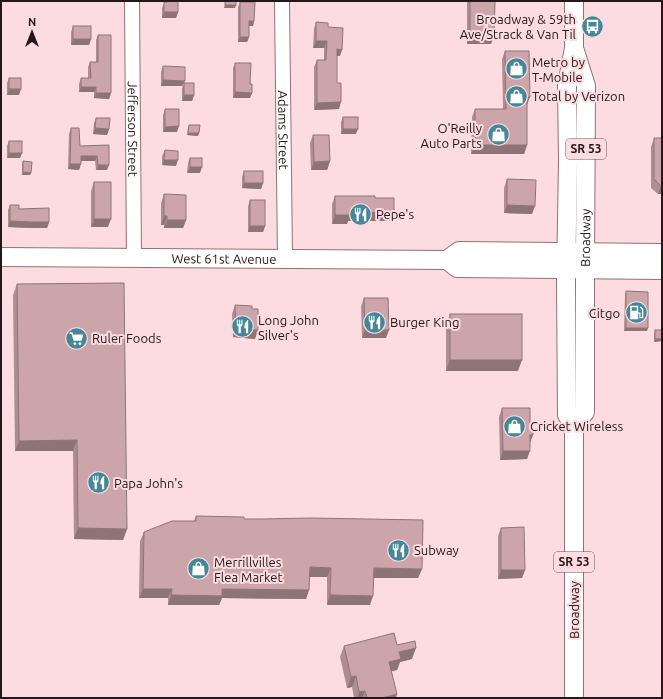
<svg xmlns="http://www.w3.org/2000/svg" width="663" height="699" viewBox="0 0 663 699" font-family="Ubuntu,sans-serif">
<rect width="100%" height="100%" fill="#fcdce0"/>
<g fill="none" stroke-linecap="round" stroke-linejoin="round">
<defs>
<g id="minor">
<path id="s1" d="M132,1l2,257"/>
<path id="s2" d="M282,1l3,258"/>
</g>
<g id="major">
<polyline points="574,1 574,48 567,85 568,160 566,282 567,415 574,426 574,698"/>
<path id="s3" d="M1,257l446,3 12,-9 203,2"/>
<polyline points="447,260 457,268 662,270"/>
<path id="s4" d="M574,426l11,-14v-143l1,-183 -11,-35"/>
</g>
</defs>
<use href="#minor" stroke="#937075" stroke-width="16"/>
<use href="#major" stroke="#937075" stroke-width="20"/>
<use href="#minor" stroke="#fff" stroke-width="14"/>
<use href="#major" stroke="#fff" stroke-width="18"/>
</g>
<g fill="#af8e92">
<polygon points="165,1 178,1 178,12 176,18 162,18 162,8"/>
<polygon points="467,1 495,1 491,44 467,44"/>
<polygon points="240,2 254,21 253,26 249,26 249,37 247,42 238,42 238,7"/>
<polygon points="316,22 328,27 340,56 337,56 337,83 339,109 314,110 314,67 317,60 324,60 324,48 313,48 314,29"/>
<polygon points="73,26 91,39 89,45 71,45 71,32"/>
<polygon points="98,35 111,93 109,99 94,98 94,92 79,92 79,84 81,78 88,78 88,67 90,62 96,62 96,40"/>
<polygon points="505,51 527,105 527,145 524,154 471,154 472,117 475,109 503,109 502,59"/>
<polygon points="235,63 250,84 252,93 250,98 233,98 233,68"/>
<polygon points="163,66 185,81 182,86 161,86 161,72"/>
<polygon points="9,78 19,95 7,95 7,83"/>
<polygon points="184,83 194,95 192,101 182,101 182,88"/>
<polygon points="165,109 177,132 163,132 163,115"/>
<polygon points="343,117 356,134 341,134 341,122"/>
<polygon points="96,118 109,129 107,135 93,134 94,123"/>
<polygon points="189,125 199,133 198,136 187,135 188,128"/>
<polygon points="71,128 80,146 109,145 107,170 96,170 95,161 81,161 79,170 68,169 69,134"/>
<polygon points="313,135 330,161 327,170 311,170 310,143"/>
<polygon points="654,138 662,138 662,194 658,194 651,188 651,147"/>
<polygon points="9,141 22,153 20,158 7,158 7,146"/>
<polygon points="165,150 176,166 162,165 162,156"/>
<polygon points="190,158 200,173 187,173 188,163"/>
<polygon points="23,161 31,173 30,175 22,175 22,164"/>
<polygon points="244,171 263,183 261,189 242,188 242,177"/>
<polygon points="507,179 532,214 504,213 504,188"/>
<polygon points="94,182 108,227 91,227 91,191"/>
<polygon points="164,194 186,220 183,228 164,228 164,225 161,225 161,203"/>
<polygon points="335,196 375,198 394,212 391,221 348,221 347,224 332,224 332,204"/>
<polygon points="250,200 265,226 263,232 248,232 248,206"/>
<polygon points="10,205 49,222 47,228 30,228 8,227 8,210"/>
<polygon points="17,284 127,529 123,540 74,539 73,451 15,451 13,295"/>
<polygon points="626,291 647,331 624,331 625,294"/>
<polygon points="364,298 386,338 362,338 361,306"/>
<polygon points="235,305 255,339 233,337 232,314"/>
<polygon points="450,314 518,371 446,371 446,325"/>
<polygon points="655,330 662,341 654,342 654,333"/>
<polygon points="502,408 530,443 527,459 500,460 499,417"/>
<polygon points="196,516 244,519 422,569 418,578 373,578 370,605 327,605 327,577 309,577 309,590 306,599 222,598 219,605 168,605 168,598 139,598 140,541 144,532 194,521"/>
<polygon points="501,528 525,570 522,578 498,579 498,536"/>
<polygon points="397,645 412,659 400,662 397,670 391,671 396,698 354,698 352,687 347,688 340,657 344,646"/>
</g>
<g fill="#8e7477">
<polygon points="225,5 236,5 235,8 224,8"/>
<polygon points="164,12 178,12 176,18 162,18"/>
<polygon points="249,21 254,21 253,26 247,26"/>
<polygon points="470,35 494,36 491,44 467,44"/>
<polygon points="240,37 249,37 247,42 238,42"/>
<polygon points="73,39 91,39 89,45 71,45"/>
<polygon points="316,41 327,41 324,48 313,48"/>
<polygon points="337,49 342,50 340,56 334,56"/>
<polygon points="163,80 185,81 182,86 161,86"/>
<polygon points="81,87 96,87 94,92 79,92"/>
<polygon points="9,89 21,89 19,95 7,95"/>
<polygon points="235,92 252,93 250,98 233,98"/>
<polygon points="96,93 111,93 109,99 94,98"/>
<polygon points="184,95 194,95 192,101 182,101"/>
<polygon points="527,97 530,97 527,105"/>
<polygon points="341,102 339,109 314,110 317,103"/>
<polygon points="179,126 177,132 163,132 165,127"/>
<polygon points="95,128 109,129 107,135 93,134"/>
<polygon points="343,129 358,129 356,134 341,134"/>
<polygon points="188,133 199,133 198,136 187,135"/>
<polygon points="475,145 527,145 524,154 471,154"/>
<polygon points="9,153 22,153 20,158 7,158"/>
<polygon points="81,156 97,156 95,161 79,161"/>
<polygon points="164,160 178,160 176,166 162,165"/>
<polygon points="330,161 327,170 311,170 314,162"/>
<polygon points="70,164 81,164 79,170 68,169"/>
<polygon points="98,165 109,165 107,170 96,170"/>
<polygon points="190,167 202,167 200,173 187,173"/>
<polygon points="23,172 31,173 30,175 22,175"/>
<polygon points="244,183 263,183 261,189 242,188"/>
<polygon points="661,186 662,186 662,194 658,194"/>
<polygon points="507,205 535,206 532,214 504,213"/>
<polygon points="394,212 391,221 348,221 347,224 332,224 335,215 350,213"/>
<polygon points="164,216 167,216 164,225 161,225"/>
<polygon points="94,219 111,219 108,227 91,227"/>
<polygon points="167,220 186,220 183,228 164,228"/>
<polygon points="10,221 49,222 47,228 30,228 8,227"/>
<polygon points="250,226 265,226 263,232 248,232"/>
<polygon points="626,328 648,328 647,331 624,331"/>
<polygon points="236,329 258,330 255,339 233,337"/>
<polygon points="365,330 389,330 386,338 362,338"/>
<polygon points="655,339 662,339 662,341 654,342"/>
<polygon points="450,360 522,360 518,371 446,371"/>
<polygon points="530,435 533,435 530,443"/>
<polygon points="77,440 73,451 15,451 19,441"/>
<polygon points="503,451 530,451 527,459 500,460"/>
<polygon points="78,528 127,529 123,540 74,539"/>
<polygon points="310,567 331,568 327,577 306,577"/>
<polygon points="374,568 422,569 418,578 370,578"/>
<polygon points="501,570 525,570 522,578 498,579"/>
<polygon points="143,589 172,589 168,598 139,598"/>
<polygon points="222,589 309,590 306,599 222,598 219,605 168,605 171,595"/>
<polygon points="330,595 373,596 370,605 327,605"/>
<polygon points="416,648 412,659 400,662 397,670 385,673 389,662 399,652"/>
<polygon points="356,676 352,687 347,688 351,677"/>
<polygon points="365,691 362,698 357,698 359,692"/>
<polygon points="397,694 396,698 382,698"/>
</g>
<g fill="#cba5aa" stroke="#8e7477">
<polygon points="167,1 178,1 178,12 164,12 164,2 167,2"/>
<rect x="225" y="1" width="11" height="4"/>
<polygon points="470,1 495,1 494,36 470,35"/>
<polygon points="240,2 255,2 254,21 249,21 249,37 240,37"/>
<polygon points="316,22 328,23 328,27 343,28 342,50 337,49 337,83 341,83 341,102 317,103 317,60 326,60 327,41 316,41"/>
<rect x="73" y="26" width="18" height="13"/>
<polygon points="98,35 111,35 111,93 96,93 96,87 81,87 81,78 91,78 90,62 98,62"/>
<polygon points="505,51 529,51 530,97 527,97 527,145 475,145 475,109 506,109"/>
<polygon points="235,63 251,63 250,84 252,84 252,93 235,92"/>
<polygon points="163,66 185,67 185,81 163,80"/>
<rect x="9" y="78" width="12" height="11"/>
<rect x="184" y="83" width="10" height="12"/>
<polygon points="165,109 179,109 179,126 165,127"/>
<rect x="343" y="117" width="15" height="12"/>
<polygon points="96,118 110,118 109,129 95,128"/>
<polygon points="189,125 200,125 199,133 188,133"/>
<polygon points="71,128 79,128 80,146 109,145 109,165 98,165 97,156 81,156 81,164 70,164"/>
<polygon points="313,135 329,135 330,161 314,162"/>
<polygon points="654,138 662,138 662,186 661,186 654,179"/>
<rect x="9" y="141" width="13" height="12"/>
<polygon points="165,150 178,151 178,160 164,160"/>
<rect x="190" y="158" width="12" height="9"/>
<polygon points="23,161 32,162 31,173 23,172"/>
<rect x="244" y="171" width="19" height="12"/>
<polygon points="507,179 536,180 535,206 507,205"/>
<rect x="94" y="182" width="17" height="37"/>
<polygon points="164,194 186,195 186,220 167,220 167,216 164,216"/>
<polygon points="335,196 375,196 375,198 394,198 394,212 350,213 350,215 335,215"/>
<rect x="250" y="200" width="15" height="26"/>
<polygon points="10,205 19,205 19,209 49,208 49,222 32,222 10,221"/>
<polygon points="124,283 127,529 78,528 77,440 19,441 17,284"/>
<polygon points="626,291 648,292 648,328 626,328"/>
<polygon points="364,298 388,298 389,330 365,330"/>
<polygon points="235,305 252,306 252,309 258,309 258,330 236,329"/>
<rect x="450" y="314" width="72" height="46"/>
<rect x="655" y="330" width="7" height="9"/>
<polygon points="502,408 530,408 530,425 533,425 533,435 530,435 530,451 503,451"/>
<polygon points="196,516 244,517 244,519 262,519 310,518 423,520 422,569 374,568 373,596 330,595 331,568 310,567 309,590 222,589 222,596 171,595 172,589 143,589 144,532 172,521 196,521"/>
<polygon points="524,527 525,570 501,570 501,528"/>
<polygon points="394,633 397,645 415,641 416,648 399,652 401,659 389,662 397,694 382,698 367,698 365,691 359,692 356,676 351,677 344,646"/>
</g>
<defs>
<symbol id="bus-disc" viewBox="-11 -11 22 22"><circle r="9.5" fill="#448797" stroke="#fcdce0"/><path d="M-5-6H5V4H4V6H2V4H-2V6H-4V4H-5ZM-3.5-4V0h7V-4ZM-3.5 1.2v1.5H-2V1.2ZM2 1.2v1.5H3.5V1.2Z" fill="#fff"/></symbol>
<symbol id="shop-disc" viewBox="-11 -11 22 22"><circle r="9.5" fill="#448797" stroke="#fcdce0"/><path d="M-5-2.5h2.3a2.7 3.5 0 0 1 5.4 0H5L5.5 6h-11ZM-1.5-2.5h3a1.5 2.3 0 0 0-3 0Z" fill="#fff"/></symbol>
<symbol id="restaurant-disc" viewBox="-11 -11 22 22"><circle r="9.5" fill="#448797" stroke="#fcdce0"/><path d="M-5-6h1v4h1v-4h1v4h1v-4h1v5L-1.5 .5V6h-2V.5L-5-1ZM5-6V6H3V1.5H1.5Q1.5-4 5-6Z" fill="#fff"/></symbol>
<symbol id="fuel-disc" viewBox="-11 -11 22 22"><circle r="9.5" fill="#448797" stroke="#fcdce0"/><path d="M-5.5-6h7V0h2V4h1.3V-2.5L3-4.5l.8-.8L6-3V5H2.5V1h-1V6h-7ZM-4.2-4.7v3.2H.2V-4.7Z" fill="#fff"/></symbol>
<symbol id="supermarket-disc" viewBox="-11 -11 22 22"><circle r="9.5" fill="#448797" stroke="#fcdce0"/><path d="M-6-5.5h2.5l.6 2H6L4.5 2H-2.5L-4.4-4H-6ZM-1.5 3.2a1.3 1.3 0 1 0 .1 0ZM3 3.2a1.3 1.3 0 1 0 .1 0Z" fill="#fff"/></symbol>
</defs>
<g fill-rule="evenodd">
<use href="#bus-disc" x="580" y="14" width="25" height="25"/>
<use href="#shop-disc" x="504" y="56" width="25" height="25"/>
<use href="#shop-disc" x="504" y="84" width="25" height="25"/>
<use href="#shop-disc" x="486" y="122" width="25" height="25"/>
<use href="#restaurant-disc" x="348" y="202" width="25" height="25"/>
<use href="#fuel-disc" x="624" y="300" width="25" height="25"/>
<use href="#restaurant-disc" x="362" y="310" width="25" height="25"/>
<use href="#restaurant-disc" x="230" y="314" width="25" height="25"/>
<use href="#supermarket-disc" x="64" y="326" width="25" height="25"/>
<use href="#shop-disc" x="502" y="414" width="25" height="25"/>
<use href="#restaurant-disc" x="86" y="470" width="25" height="25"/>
<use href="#restaurant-disc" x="386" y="538" width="25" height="25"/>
<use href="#shop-disc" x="186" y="556" width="25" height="25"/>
</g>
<g text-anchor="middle" stroke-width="4" stroke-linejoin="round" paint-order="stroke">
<g fill="#fcdce0" stroke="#655255" stroke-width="1">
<rect x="566" y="139" width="40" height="20" rx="3"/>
<rect x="554" y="552" width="40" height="20" rx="3"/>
</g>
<g font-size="12" font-weight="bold" fill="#241719">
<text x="586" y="153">SR 53</text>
<text x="574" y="566">SR 53</text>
</g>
<g font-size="13" fill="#241719" stroke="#fcdce0" text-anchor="start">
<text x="576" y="24" text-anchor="end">Broadway &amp; 59th<tspan x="576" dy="15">Ave/Strack &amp; Van Til</tspan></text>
<text x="532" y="67">Metro by<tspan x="532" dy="15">T-Mobile</tspan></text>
<text x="532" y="101">Total by Verizon</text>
<text x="482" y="133" text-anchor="end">O'Reilly<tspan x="482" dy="15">Auto Parts</tspan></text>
<text x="376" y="219">Pepe's</text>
<text x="620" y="318" text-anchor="end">Citgo</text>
<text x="258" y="325">Long John<tspan x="258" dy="15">Silver's</tspan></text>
<text x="390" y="327">Burger King</text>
<text x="92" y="343">Ruler Foods</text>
<text x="530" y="431">Cricket Wireless</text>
<text x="114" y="488">Papa John's</text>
<text x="414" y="555">Subway</text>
<text x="214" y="567">Merrillvilles<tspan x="214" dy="15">Flea Market</tspan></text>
</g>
<g font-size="13" fill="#241719" stroke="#fcdce0">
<text dy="5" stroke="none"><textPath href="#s1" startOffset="128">Jefferson Street</textPath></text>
<text dy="5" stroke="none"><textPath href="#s2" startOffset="129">Adams Street</textPath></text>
<text dy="5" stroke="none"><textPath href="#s4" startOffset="192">Broadway</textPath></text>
<text dy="5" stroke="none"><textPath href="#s3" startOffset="223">West 61st Avenue</textPath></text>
<text transform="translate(574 610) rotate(-90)" y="5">Broadway</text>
</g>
</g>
<rect width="663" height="699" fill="none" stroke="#241719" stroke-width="4"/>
<g transform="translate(32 32)" stroke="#fcdce0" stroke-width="3" paint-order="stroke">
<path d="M0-3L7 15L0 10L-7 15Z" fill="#241719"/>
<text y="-6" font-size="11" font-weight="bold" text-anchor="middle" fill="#241719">N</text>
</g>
</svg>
